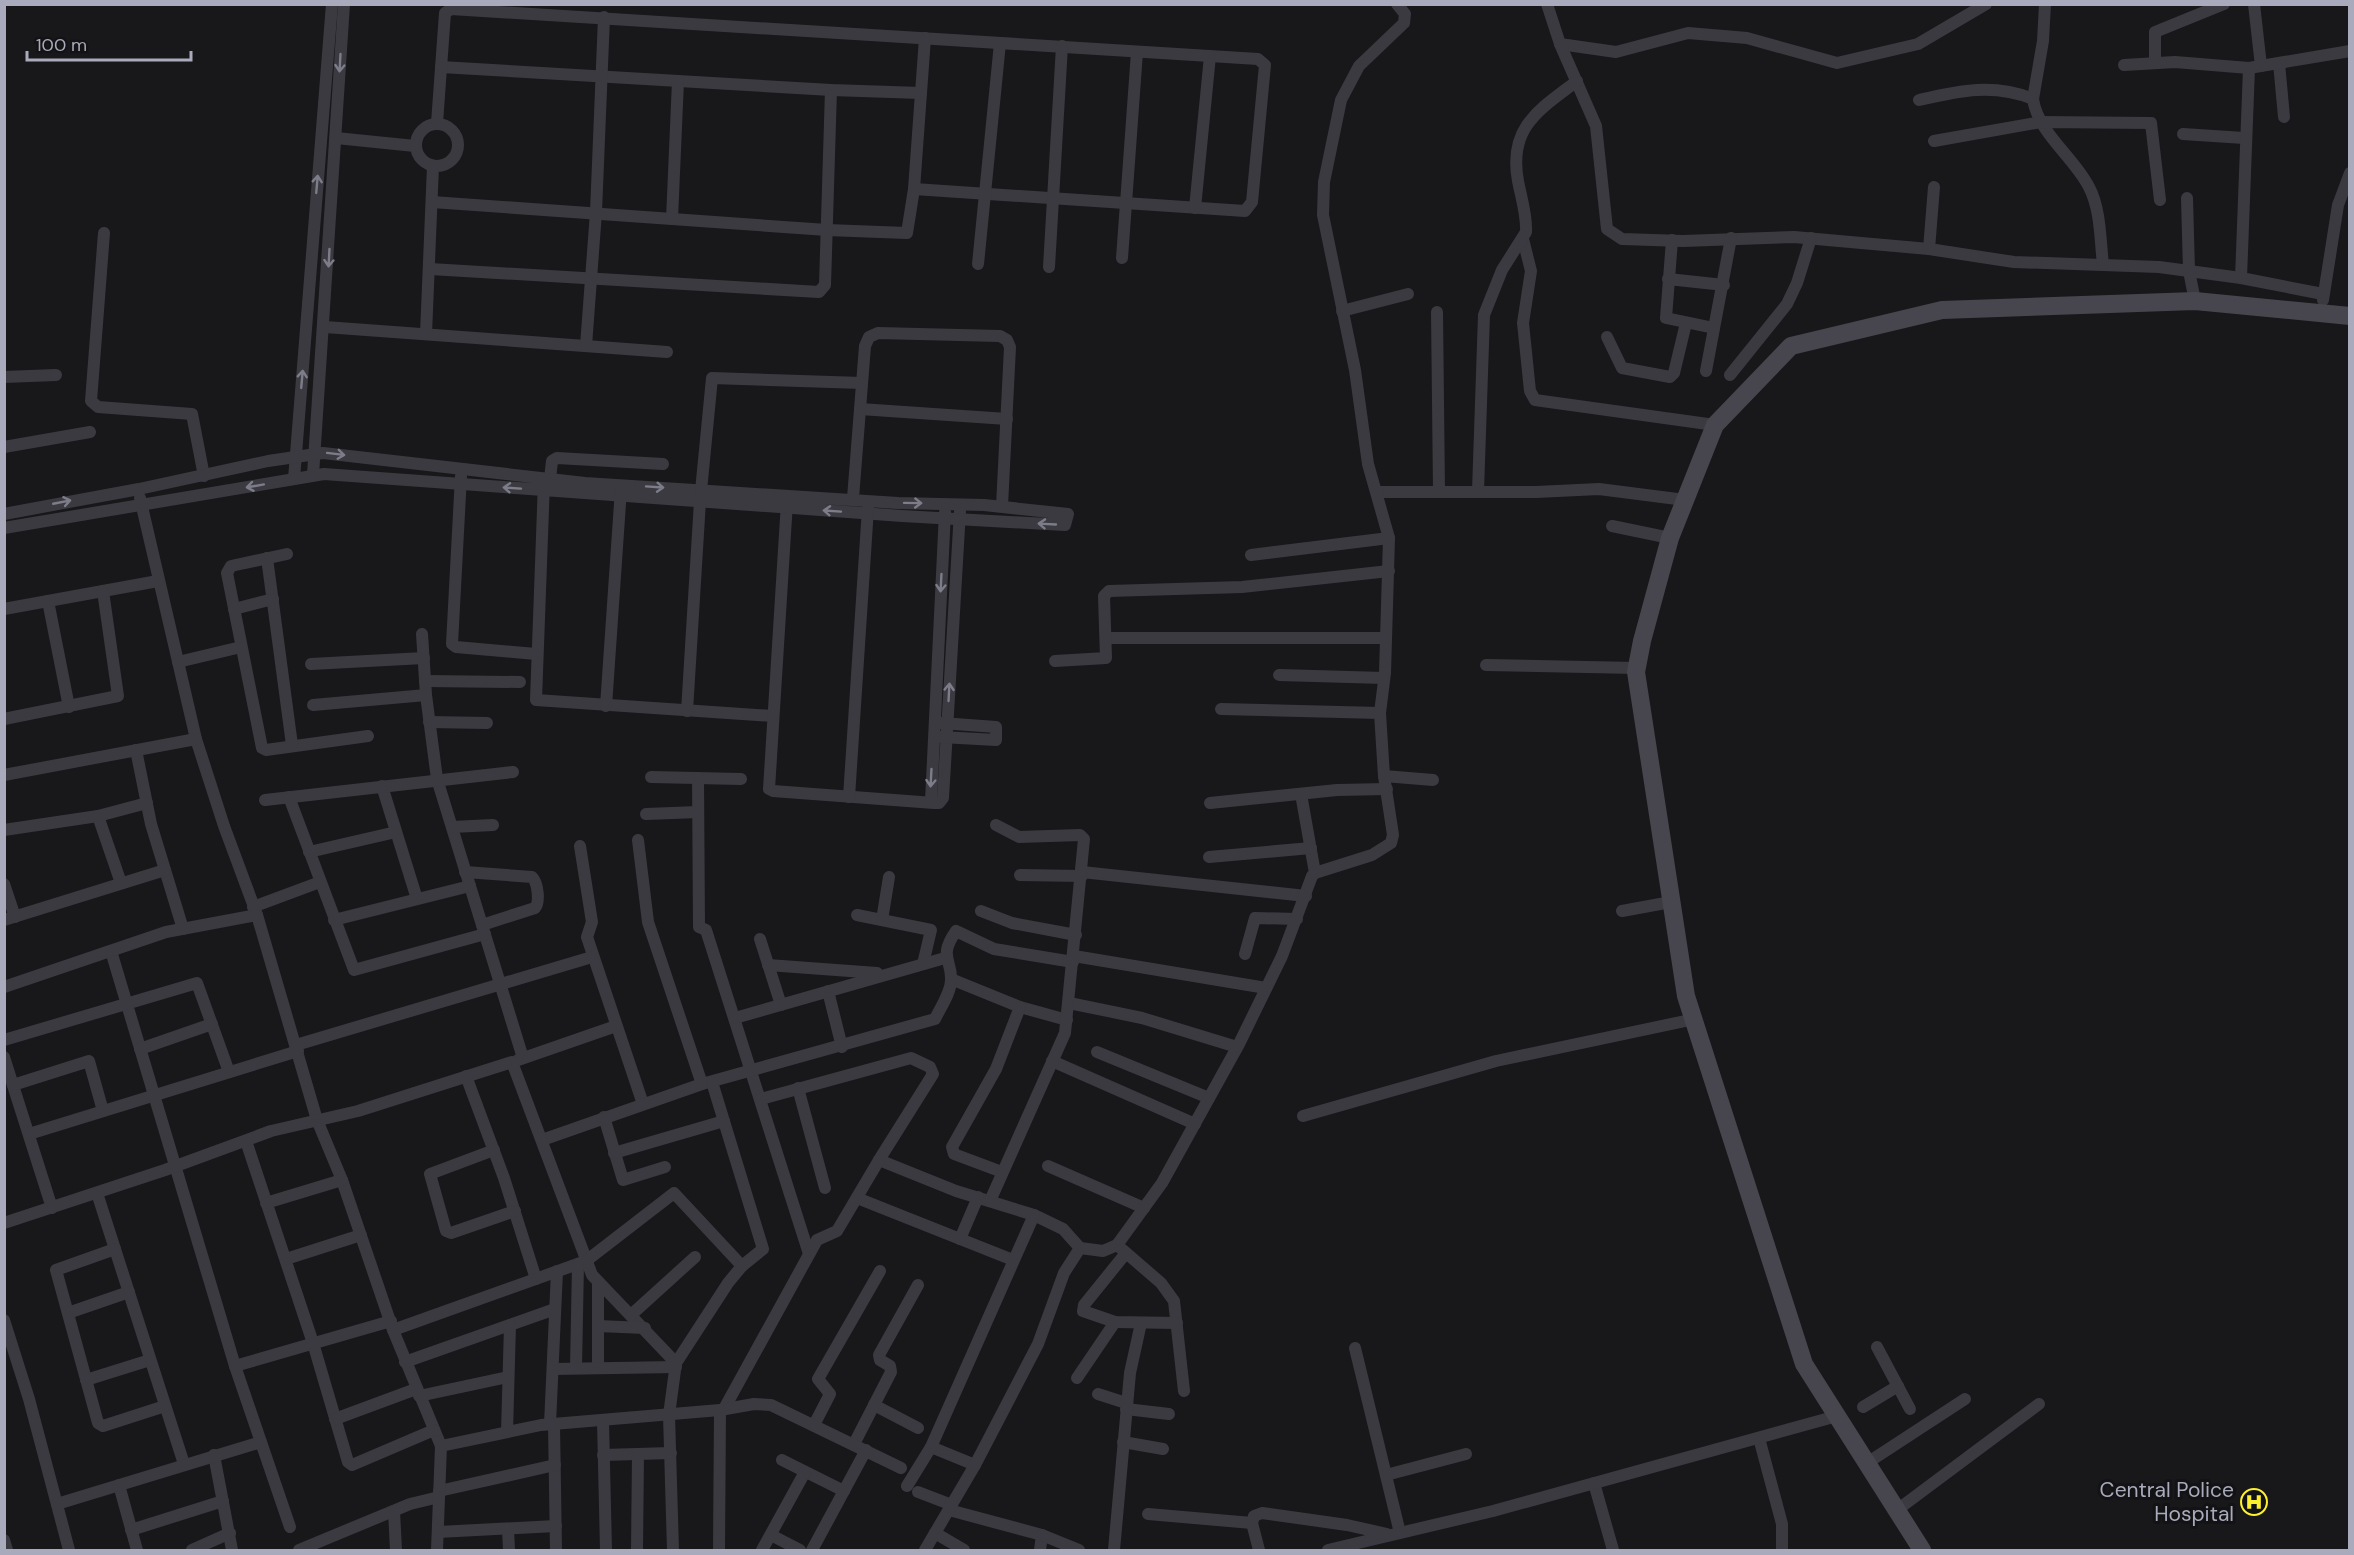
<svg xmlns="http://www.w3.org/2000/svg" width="2354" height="1555" viewBox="0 0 2354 1555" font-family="'DM Sans',sans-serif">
<rect width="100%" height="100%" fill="#18181a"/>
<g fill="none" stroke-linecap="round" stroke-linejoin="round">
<g stroke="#3b3a41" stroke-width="12">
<polyline points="1547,4 1560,44 1596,126 1607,229 1622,239 1683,241 1794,237 1929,249 2014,262 2159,267 2241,278 2323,294"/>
<path d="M2045,4l-2,37 -10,58c5,34 41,58 56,88 12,23 11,53 14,77"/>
<polyline points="2254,4 2261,66"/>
<polyline points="1560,44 1616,52 1688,33 1747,38 1837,63 1918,44 1986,4"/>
<polyline points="2155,63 2155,32 2224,4"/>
<polyline points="2279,63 2284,117"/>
<polyline points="2124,65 2175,62 2249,68 2350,51"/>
<polyline points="441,67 831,90 921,93"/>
<path d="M1919,100c40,-9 74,-17 114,-1"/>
<polyline points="437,123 445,13 451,9 1258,59 1265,65 1252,202 1245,211 914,189"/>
<circle cx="437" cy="145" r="21"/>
<polyline points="2183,134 2244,138"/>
<polyline points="336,138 415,146"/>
<polyline points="1934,141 2041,122 2151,123 2160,200"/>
<polyline points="2187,198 2189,271 2195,301"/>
<polyline points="432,202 827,230 907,233 914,189 925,38"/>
<polyline points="1195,208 1210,56"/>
<polyline points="672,219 678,81"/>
<polyline points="104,233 91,401 98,407 192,414 204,476"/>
<polyline points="1523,239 1531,271 1523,323 1530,391 1535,400 1715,425"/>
<polyline points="1672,240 1666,318 1714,328"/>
<polyline points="1929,249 1934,187"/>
<polyline points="1122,258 1137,52"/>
<polyline points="978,264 1000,43"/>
<polyline points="1049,267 1062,46"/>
<polyline points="430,269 819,292 825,285 831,90"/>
<polyline points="2241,278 2249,68"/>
<polyline points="1668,279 1724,285"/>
<polyline points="2323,300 2338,205 2350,173"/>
<polyline points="1342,311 1408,294"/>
<polyline points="1437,312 1439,491"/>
<polyline points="325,327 667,352"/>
<polyline points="426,334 433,166"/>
<polyline points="1607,337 1622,368 1670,377 1674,373 1686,323"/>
<polyline points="586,346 596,212 604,17"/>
<polyline points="1706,371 1731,238"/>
<polyline points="1730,375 1787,304 1797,283 1811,238"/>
<polyline points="4,377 56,375"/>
<polyline points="860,409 1007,419"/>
<polyline points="4,447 90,432"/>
<polyline points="313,475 344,4"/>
<polyline points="461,476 452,644 456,647 536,654"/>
<polyline points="294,479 332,4"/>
<polyline points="550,479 552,461 557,458 663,464"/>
<polyline points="544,482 536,700 773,716"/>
<path d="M1478,491l6,-176 18,-45 24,-38c1,-17 -5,-35 -8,-51 -10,-54 21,-71 59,-100"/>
<polyline points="1377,492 1536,492 1599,489 1685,500"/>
<polyline points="140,498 196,739 224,826 257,915"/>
<polyline points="853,498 865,346 869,337 878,333 1000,336 1007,340 1010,347 1002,506"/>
<polyline points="787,502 769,789 773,791 934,803 939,803 943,798 960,511"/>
<polyline points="4,514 139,489 268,461 323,453 585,483 898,503 984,505 1068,514 1065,525 902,516 324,474 4,528"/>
<polyline points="1612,526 1670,538"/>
<polyline points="287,554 231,566 227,573 262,748 266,750 368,736"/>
<polyline points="1251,555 1389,538"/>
<polyline points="267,558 292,745"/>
<polyline points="48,601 69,707"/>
<polyline points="4,609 158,581"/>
<polyline points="234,609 273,599"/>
<polyline points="422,634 426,695 437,779 523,1058"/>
<polyline points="1108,638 1385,638"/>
<polyline points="1055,661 1106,658 1104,596 1109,591 1242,587 1389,571"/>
<polyline points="178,662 241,647"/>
<polyline points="311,664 424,658"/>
<polyline points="1486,665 1637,668"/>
<polyline points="1279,675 1384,678"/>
<polyline points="425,681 520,682"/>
<polyline points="313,705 426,695"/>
<polyline points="606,706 621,489"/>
<polyline points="1221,709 1380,713"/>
<polyline points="687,711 700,501 712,378 862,383"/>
<polyline points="4,719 118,696 103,591"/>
<polyline points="429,722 487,723"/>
<polyline points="941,737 996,740 996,727 941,723"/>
<polyline points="136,750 151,824 183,929"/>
<polyline points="4,775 196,739"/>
<polyline points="1384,776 1433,780"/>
<polyline points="651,777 741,779"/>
<polyline points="698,778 699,927 706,930 809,1254"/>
<polyline points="382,786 417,899"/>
<polyline points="1301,794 1315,873"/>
<polyline points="289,797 354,970 485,934"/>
<polyline points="849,797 868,508"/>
<polyline points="265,800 513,772"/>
<polyline points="931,801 945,512"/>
<polyline points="1210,803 1337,790 1387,789"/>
<polyline points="646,814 698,812"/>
<polyline points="98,816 121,883"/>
<polyline points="452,827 493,825"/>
<polyline points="4,830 98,816 147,803"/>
<polyline points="638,840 648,922 702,1084"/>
<polyline points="580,846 592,922 587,937 643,1104"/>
<polyline points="309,852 396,832"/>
<polyline points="1209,857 1311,848"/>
<path d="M465,872l67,5c6,6 8,25 3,31l-53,17"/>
<polyline points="1082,872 1306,896"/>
<polyline points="1020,875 1082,876"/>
<polyline points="4,884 15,917"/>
<polyline points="253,907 320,882"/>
<polyline points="981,911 1012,923 1076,935"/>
<polyline points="1622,911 1671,902"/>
<polyline points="857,915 931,930 923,964"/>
<polyline points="4,920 165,870"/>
<polyline points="334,920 470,886"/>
<polyline points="882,920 889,877"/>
<polyline points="760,939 781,1005"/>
<polyline points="111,951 235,1366 290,1527"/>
<polyline points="1245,954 1255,918 1297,919"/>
<polyline points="1074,956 1266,988"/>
<polyline points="768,965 877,973"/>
<polyline points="951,979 1020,1007 1067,1020"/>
<polyline points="4,987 166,932 257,915 317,1120 342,1180 393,1330 441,1446"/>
<polyline points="828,991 842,1047"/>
<polyline points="1069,1003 1142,1018 1237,1047"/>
<polyline points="735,1018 945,958"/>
<polyline points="4,1040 197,983 229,1072"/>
<polyline points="296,1045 592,957"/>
<polyline points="140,1049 212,1024"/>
<polyline points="1097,1052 1209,1098"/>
<polyline points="4,1057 52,1208"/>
<polyline points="518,1060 616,1026"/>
<polyline points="1052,1061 1195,1124"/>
<polyline points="466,1076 504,1178 536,1279"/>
<polyline points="13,1085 89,1061 103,1111"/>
<polyline points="798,1088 825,1188"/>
<polyline points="761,1099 911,1058 930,1067 933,1074 879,1160 956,1191 1034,1215 1063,1229 1080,1248"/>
<polyline points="1303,1116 1496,1061 1695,1019"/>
<polyline points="604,1117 623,1180 665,1167"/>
<polyline points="29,1134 298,1051"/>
<path d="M542,1140l160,-56 233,-65c5,-11 16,-26 16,-39 1,-21 -13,-23 5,-49l38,18 79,13"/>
<polyline points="246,1141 313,1343 348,1462 352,1465 434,1430"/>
<polyline points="494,1150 430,1174 446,1231 451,1233 515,1211"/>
<polyline points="614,1153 724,1121"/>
<polyline points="1048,1166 1144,1208"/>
<polyline points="1002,1172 954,1154 952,1147 996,1069 1020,1007"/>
<polyline points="97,1193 184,1464"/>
<polyline points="857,1198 1013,1260"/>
<polyline points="990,1201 1065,1033 1084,839 1080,835 1019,837 996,825"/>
<polyline points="266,1203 342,1180"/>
<polyline points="4,1223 165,1170 271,1131 358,1111 512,1062 592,1275 676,1363 669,1415 673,1550"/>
<polyline points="960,1239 978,1197"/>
<polyline points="1117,1245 1161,1283 1174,1301 1184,1391"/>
<polyline points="115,1249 56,1270 98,1423 103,1426 165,1406"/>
<polyline points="1126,1253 1084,1305 1083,1311 1115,1322 1177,1323"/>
<polyline points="286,1259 361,1235"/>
<polyline points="68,1313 129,1292"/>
<polyline points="631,1315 695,1257"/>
<polyline points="4,1320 29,1399 69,1550"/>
<polyline points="598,1326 645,1328"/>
<polyline points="393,1330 586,1261 674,1193 742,1266"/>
<polyline points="1877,1347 1910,1409"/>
<polyline points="1355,1348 1400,1533"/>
<polyline points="405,1362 555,1309"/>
<polyline points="676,1363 728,1283 742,1266 763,1249 712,1082"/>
<polyline points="235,1366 391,1321"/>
<polyline points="576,1368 578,1264"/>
<polyline points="598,1368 598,1284"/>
<polyline points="553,1369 676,1367"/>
<polyline points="1077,1378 1115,1322"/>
<polyline points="86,1380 150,1360"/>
<polyline points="1098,1394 1126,1403"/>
<polyline points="419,1396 508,1377"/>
<polyline points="874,1405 918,1428"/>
<polyline points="1863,1407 1898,1386"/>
<polyline points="724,1409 817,1240 837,1231 879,1160"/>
<polyline points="1126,1409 1169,1414"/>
<polyline points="335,1419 416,1389"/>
<polyline points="603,1421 606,1550"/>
<polyline points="550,1424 557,1271"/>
<polyline points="554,1424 556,1550"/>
<polyline points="814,1425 830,1394 818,1379 880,1271"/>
<polyline points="507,1432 510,1325"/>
<polyline points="1759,1438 1782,1524 1782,1550"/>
<polyline points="1123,1442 1163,1449"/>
<polyline points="854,1444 891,1372 890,1366 880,1360 879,1355 918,1285"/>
<polyline points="931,1447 975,1465"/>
<polyline points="214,1455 232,1550"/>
<polyline points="603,1455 671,1453"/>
<polyline points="782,1460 844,1491"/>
<polyline points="1867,1463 1965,1399"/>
<polyline points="1386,1475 1466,1454"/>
<polyline points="1594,1483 1613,1550"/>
<polyline points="119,1485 137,1550"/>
<polyline points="907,1486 931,1447 1034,1215"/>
<polyline points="439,1491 555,1465"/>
<polyline points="918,1492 952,1505"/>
<polyline points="57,1504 261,1442"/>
<polyline points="949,1510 1042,1535 1040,1550"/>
<polyline points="1897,1510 2039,1404"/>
<polyline points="394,1511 396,1550"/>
<polyline points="1148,1514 1252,1523"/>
<polyline points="508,1529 509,1550"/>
<polyline points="131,1530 223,1501"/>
<polyline points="438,1532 556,1526"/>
<polyline points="935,1533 964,1550"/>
<polyline points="771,1535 800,1550"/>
<polyline points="1042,1535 1079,1550"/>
<polyline points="4,1540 7,1550"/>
<polyline points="192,1550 230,1533"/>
<polyline points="299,1550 410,1504 439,1497"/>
<polyline points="437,1550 441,1446 541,1425 720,1410 754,1404 771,1405 901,1468"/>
<polyline points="637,1550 638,1454"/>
<polyline points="719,1550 720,1410"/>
<polyline points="762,1550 805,1472"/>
<polyline points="812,1550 866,1450"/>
<polyline points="925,1550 975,1465 1038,1344 1064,1273 1080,1248 1103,1251 1117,1245 1162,1183 1239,1044 1282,956 1312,876 1315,873 1372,855 1391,843 1393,835 1384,776 1380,713 1385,673 1389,538 1368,464 1355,370 1323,215 1324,182 1341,100 1359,66 1404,23 1405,14 1397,4"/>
<polyline points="1114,1550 1130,1373 1141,1323"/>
<polyline points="1259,1550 1252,1523 1254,1516 1262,1513 1347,1525 1387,1534"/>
<polyline points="1328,1550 1493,1511 1837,1416"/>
</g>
<polyline stroke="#47464f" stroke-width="18" points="1922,1550 1804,1364 1686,996 1636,672 1642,641 1670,538 1715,425 1791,346 1942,310 2195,301 2350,316"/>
</g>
<defs><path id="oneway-shaft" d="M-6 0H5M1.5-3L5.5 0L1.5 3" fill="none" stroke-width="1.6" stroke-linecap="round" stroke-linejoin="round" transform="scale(1.5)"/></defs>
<g stroke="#7d7d8a">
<use href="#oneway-shaft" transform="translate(340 63) rotate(93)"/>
<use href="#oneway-shaft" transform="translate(317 184) rotate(-85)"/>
<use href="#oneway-shaft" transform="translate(329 258) rotate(93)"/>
<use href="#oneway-shaft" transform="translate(302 379) rotate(-85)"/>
<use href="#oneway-shaft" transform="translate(336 454) rotate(7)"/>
<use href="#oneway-shaft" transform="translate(255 486) rotate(170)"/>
<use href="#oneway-shaft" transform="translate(655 487) rotate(4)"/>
<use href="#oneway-shaft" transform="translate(512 488) rotate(-176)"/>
<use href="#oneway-shaft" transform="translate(62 502) rotate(-11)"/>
<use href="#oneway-shaft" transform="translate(913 503) rotate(1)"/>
<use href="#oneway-shaft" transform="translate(832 511) rotate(-176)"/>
<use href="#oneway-shaft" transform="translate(1047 524) rotate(-177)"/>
<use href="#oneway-shaft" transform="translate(941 583) rotate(93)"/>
<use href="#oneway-shaft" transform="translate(949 692) rotate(-87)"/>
<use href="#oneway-shaft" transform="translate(931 778) rotate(93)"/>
</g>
<defs>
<symbol id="hospital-ring" viewBox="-11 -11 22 22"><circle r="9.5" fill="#131315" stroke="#fdf12d" stroke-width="1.5"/><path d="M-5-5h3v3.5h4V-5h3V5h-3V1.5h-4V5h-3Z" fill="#fdf12d"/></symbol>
</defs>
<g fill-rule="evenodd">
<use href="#hospital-ring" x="2239" y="1487" width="30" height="30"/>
</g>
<g text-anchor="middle" stroke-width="6" stroke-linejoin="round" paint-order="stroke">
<g font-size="21" fill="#a9aabb" stroke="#131315" text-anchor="end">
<text x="2234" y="1497">Central Police<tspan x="2234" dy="24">Hospital</tspan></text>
</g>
</g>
<rect width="2354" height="1555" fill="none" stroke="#a9aabb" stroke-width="12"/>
<path d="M27 51v9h164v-9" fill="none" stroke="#a9aabb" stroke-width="3"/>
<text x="36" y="51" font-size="18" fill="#a9aabb" stroke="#131315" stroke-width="4.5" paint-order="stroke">100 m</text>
</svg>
